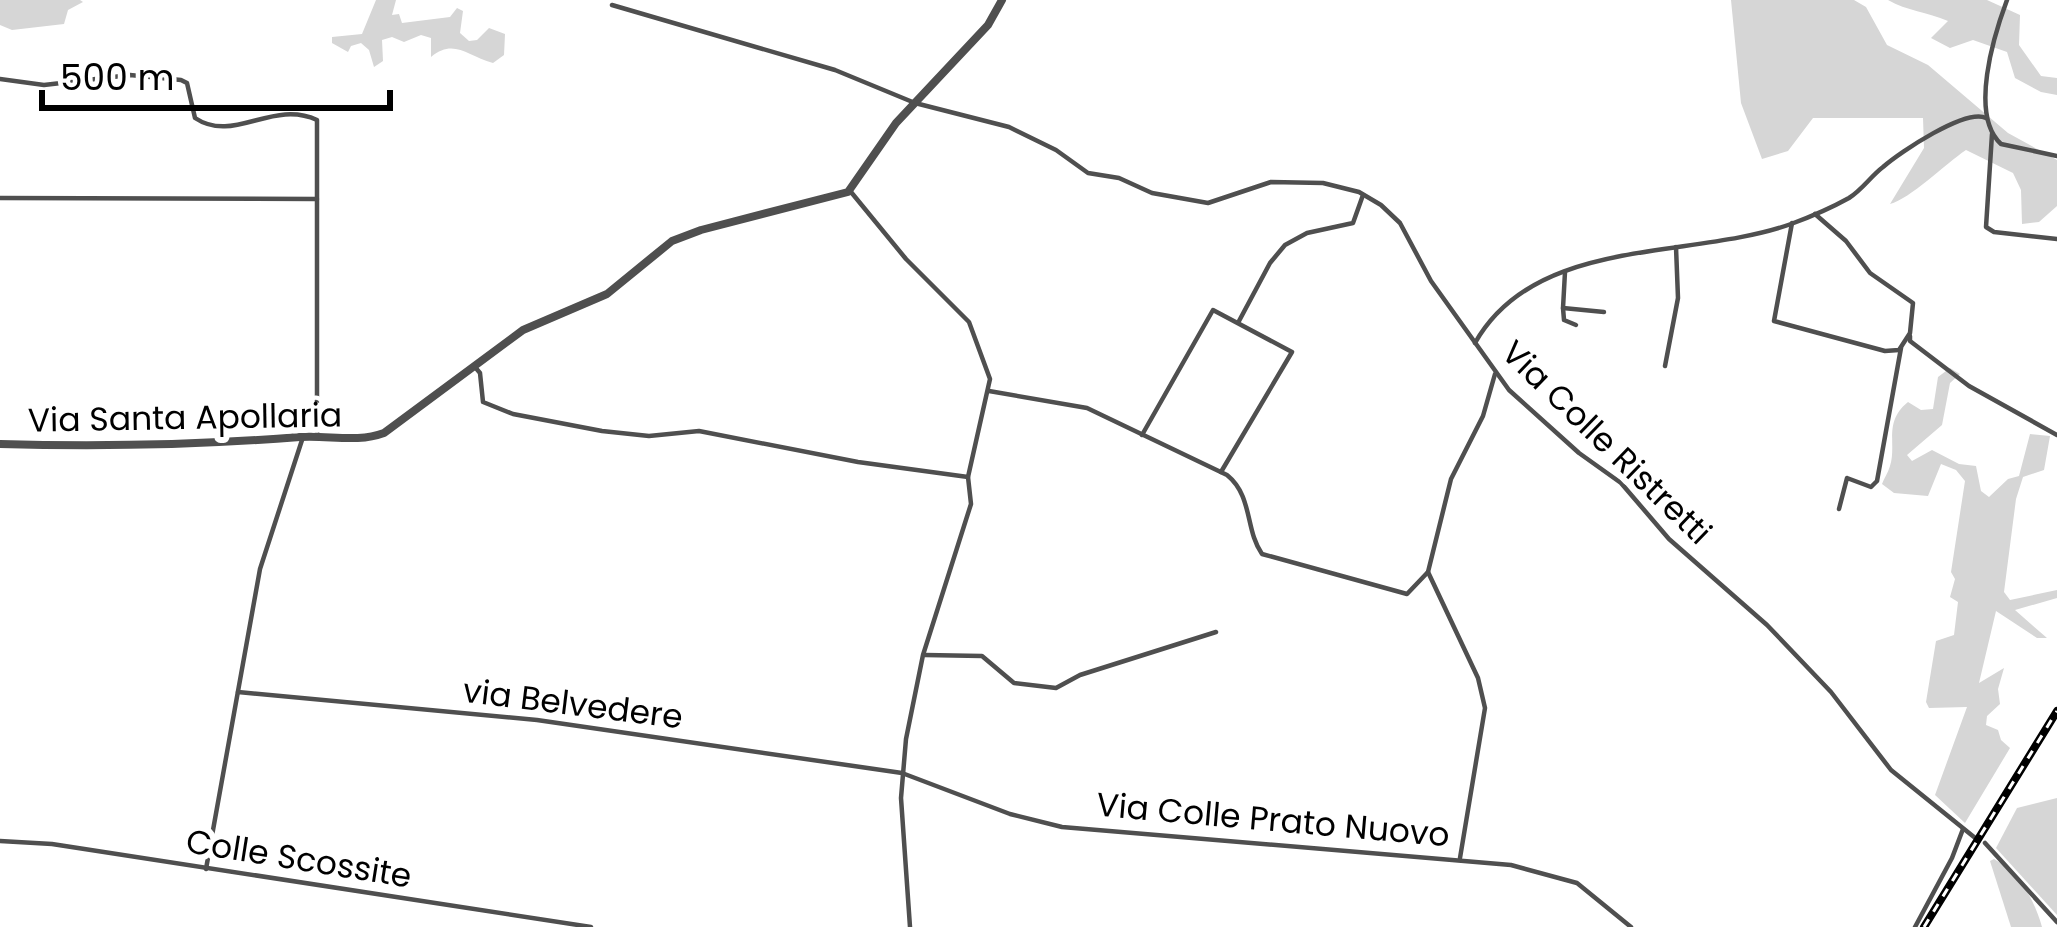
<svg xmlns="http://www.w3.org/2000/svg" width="2057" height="927" viewBox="0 0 2057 927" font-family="Poppins,sans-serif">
<rect width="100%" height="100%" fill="#fff"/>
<g fill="#d6d6d6">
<polygon points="0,0 80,0 83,2 68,10 64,24 12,30 0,25"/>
<path d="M376,0h20l-4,15 7,-1 3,9 48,-6 7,-9 6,3 -3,22 9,8 8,-1 12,-12 16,6 -1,21 -11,8c-26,-7 -39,-25 -62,-6v-19l-10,-3 -17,7 -12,-5 -10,3 1,21 -9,6 -5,-17 -8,-7 -10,3 -3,6 -16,-9v-6l30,-3z"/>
<path d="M1731,0h123l12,7 21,38 41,20 80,68 49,27v46l-18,16 -17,2 -1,-34 -8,-17 -47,-23c-21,14 -56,49 -76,54l34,-56 -1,-30h-110l-25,33 -26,8 -21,-56z"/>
<path d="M1888,0h99l33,15 -1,30 22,31 16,2v17l-16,-3 -26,-14 -8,-26 -34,-12 -23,8 -19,-10 17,-17c-21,-9 -41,-10 -60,-21z"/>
<path d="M1950,368l10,6 -10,9 -8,42 -35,30 5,6 20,-11 27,14 17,2 5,25 8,6 19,-18 11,-3 11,-42 20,2 -6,34 -21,7 -7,22 -12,93 6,8 47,-10v8l-42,12 32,28h-10l-41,-27 -17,72 25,-15 -6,21 2,15 -13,12 -1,9 12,5 3,10 9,8 -45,75 -30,-28 32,-88 -38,1 -3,-6 10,-61 18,-6 4,-33 -8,-5 5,-18 -4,-7 14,-91 -9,-11 -15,-6 -13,32 -34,-3 -12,-9c2,-6 6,-11 8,-18 7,-22 -7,-44 18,-64l13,8 12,-1 5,-32z"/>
<polygon points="2057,798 2057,915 1996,848 2017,808"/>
<path d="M1994,859c25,13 41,42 48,68h-31l-21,-66z"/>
</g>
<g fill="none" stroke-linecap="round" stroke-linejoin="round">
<g stroke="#4f4f4f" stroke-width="4.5">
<path d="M2007,0c-13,35 -38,115 -6,144l56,12"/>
<polyline points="612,5 835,70 915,103 1009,127 1056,150 1088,173 1119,178 1152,193 1208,203 1271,182 1323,183 1359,192 1381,205 1400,223 1431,281 1509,390 1579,453 1621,483 1669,539 1767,625 1831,692 1891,770 1974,837"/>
<path d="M0,79l44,6 86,-10 51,5 6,3 8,35c39,26 77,-19 122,2v316"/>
<polyline points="1992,134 1986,227 1994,232 2057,239"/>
<polyline points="851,192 906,259 969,322 990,379 968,477 971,504 923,655 906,739 901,798 910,927"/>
<polyline points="0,198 317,199"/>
<polyline points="1792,223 1774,321 1885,351 1899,350 1910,333 1913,303 1870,273 1846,241 1815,214"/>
<polyline points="1565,272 1563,308 1604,312"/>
<polyline points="1563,308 1564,320 1576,325"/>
<polyline points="1239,321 1270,263 1285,245 1307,233 1353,223 1363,195"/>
<polyline points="1910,336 1910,341 1969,386 2057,435"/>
<path d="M1475,343c61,-108 216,-83 316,-119 19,-7 40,-16 58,-26 13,-8 22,-22 34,-31 17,-15 83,-59 103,-49"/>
<polyline points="1665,366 1678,298 1676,247"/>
<polyline points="475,367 480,373 483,402 513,414 602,431 649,436 699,431 858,462 968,477"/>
<path d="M989,391l98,17 140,67c26,21 18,55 35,79l145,40 21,-22 23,-93 32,-63 12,-42"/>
<polyline points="1142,435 1213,310 1292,352 1221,472"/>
<polyline points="1839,509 1847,478 1871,487 1877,481 1901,348"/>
<polyline points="1428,572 1478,678 1485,708 1460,858"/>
<polyline points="925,655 982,656 1014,683 1056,688 1080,675 1216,632"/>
<polyline points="238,692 537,720 902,773 1010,814 1062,827 1511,865 1577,883 1631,927"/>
<polyline points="0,841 52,844 591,927"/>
<polyline points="1985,843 2057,922"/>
<polyline points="206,869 260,569 303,437"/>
<polyline points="1915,927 1952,858 1963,829"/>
</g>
<path stroke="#4f4f4f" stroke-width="8" d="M0,444c101,3 199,1 300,-7 29,-2 57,6 84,-4l139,-103 84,-36 65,-53 29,-11 147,-38 48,-69 92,-98 14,-25"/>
<defs>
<polyline id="rail" points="1924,927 2057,711"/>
</defs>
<use href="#rail" stroke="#000" stroke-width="8"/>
<use href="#rail" stroke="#fff" stroke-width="3" stroke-dasharray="9" stroke-linecap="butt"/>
</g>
<g text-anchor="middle" stroke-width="12" stroke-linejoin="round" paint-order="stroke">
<g font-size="33" fill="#000" stroke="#fff">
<text transform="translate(185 417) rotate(-1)" y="12">Via Santa Apollaria</text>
<text transform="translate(1607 442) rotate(44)" y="12">Via Colle Ristretti</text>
<text transform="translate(573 703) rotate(7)" y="12">via Belvedere</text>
<text transform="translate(1273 819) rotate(5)" y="12">Via Colle Prato Nuovo</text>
<text transform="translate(299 858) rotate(9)" y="12">Colle Scossite</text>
</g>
</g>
<path d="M42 90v18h348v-18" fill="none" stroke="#000000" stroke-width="6"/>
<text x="60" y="90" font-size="36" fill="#000000" stroke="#ffffff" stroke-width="9" paint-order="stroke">500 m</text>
</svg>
